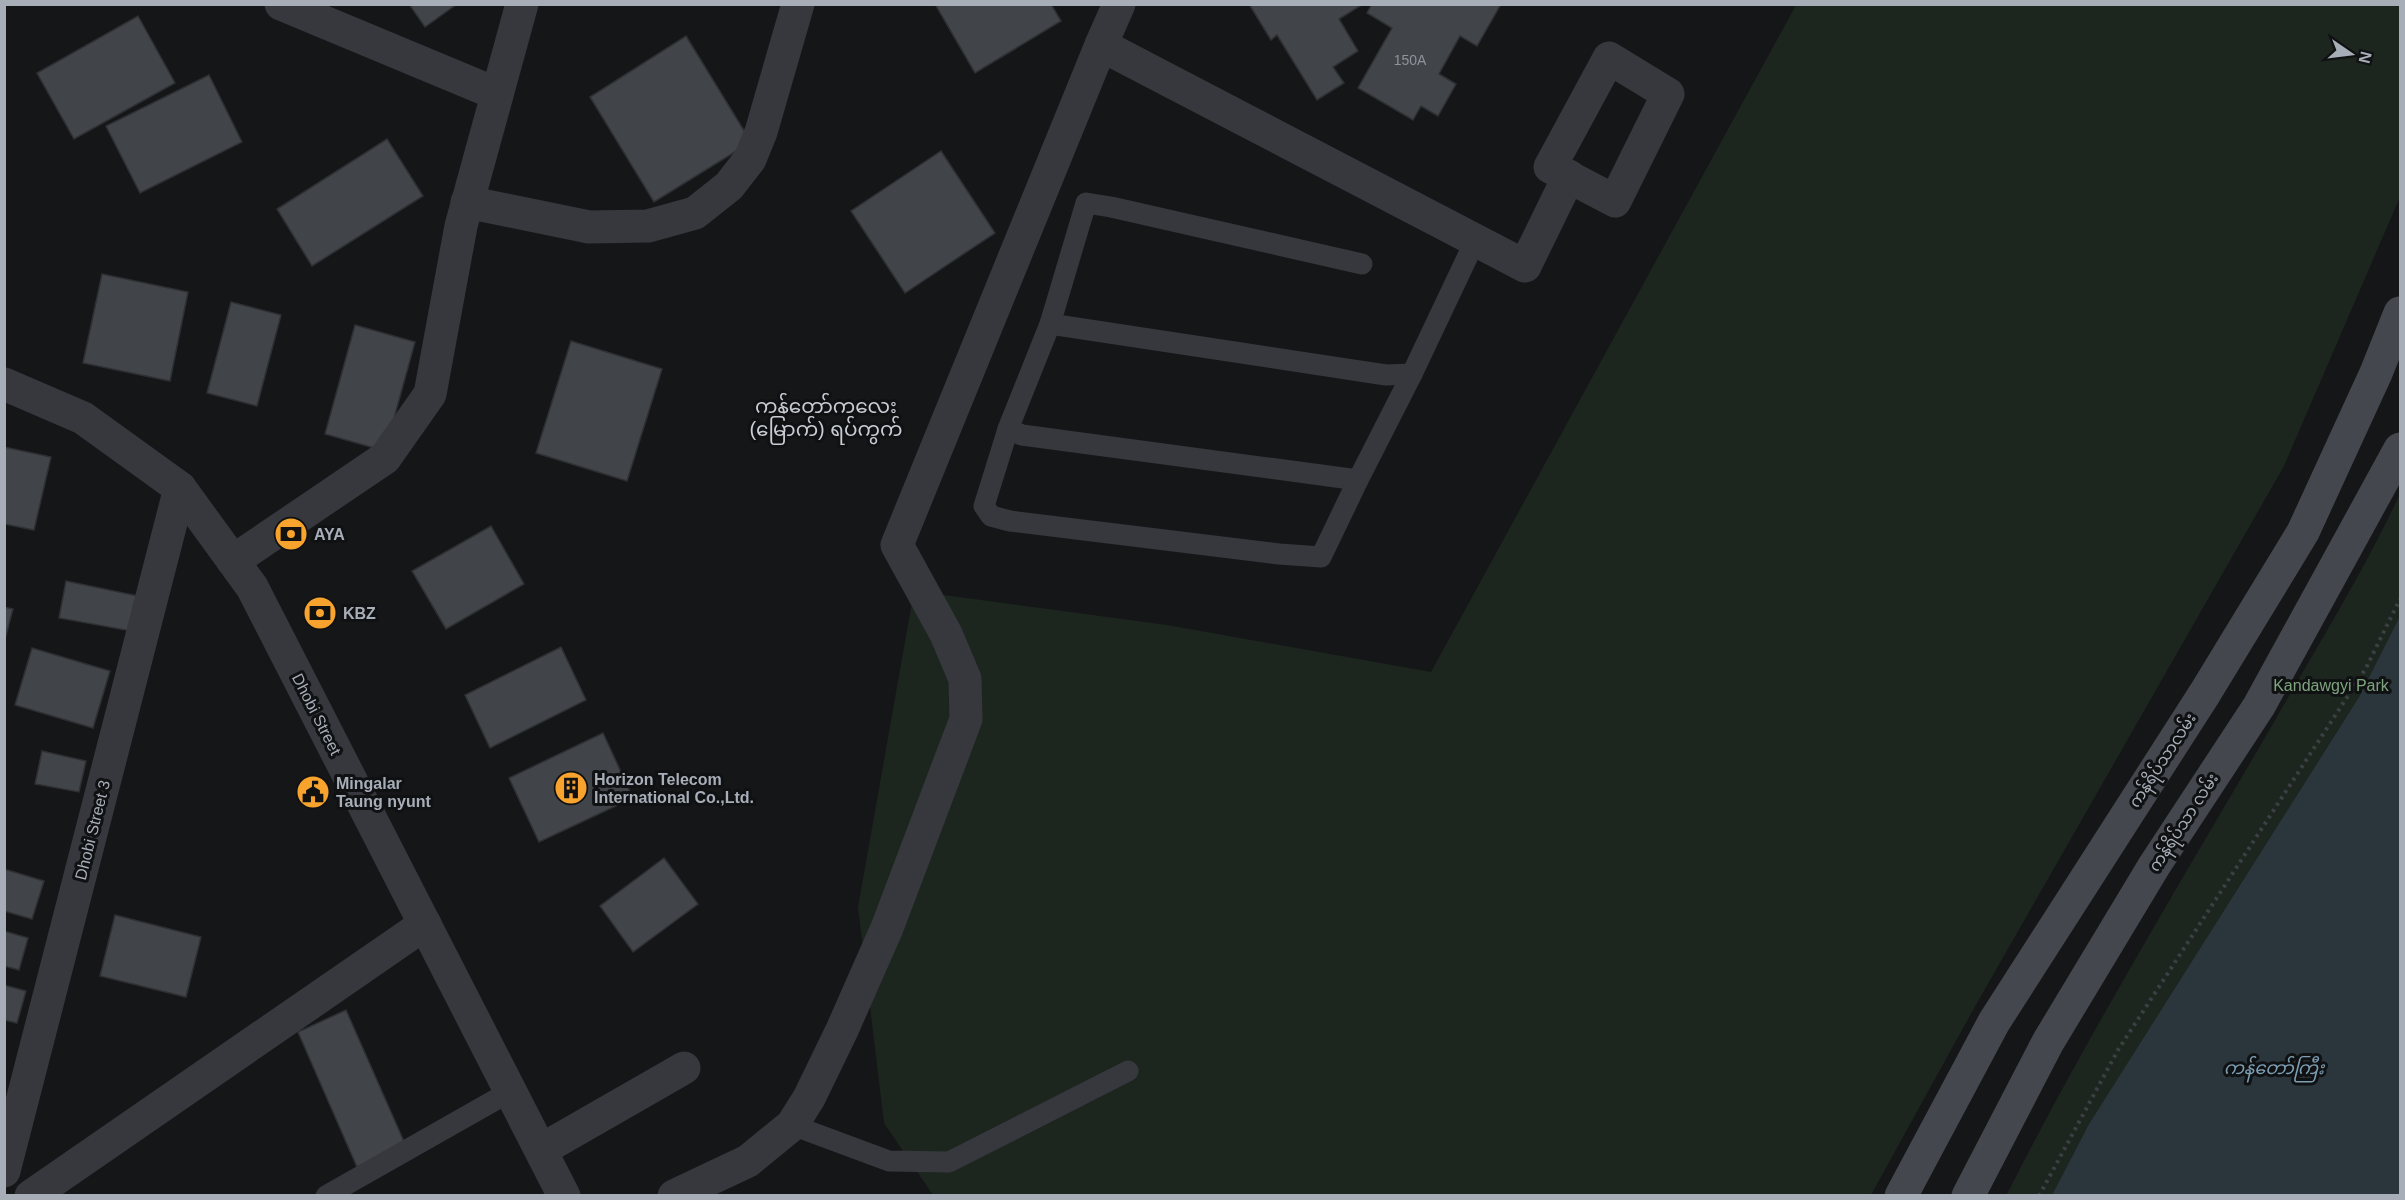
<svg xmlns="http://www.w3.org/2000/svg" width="2405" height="1200" viewBox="0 0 2405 1200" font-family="Arial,'Noto Sans Myanmar',sans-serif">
<rect width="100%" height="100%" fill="#151618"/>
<g fill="#1d261e">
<polygon points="1796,5 2400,5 2400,197 2284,466 1973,1010 1871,1195 933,1195 884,1123 858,907 914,591 1167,625 1431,672"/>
<path d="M2400,494v122l-41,81 -270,427 -37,71 -46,1c83,-164 179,-321 271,-479 42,-74 87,-146 123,-223z"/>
</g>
<polygon fill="#2b363c" points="2400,616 2400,1195 2052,1195 2089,1124 2359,697"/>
<g fill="#414448" stroke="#2f3034" stroke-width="1.5">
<polygon points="409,4 457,4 425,27"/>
<polygon points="935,4 1051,4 1061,21 975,73"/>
<polygon points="1249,4 1359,4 1360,6 1339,19 1358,51 1333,67 1344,83 1317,100 1277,35 1271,40"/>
<polygon points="1372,4 1501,4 1477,46 1460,36 1439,74 1456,84 1438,116 1421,106 1413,120 1358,88 1392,28 1367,13"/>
<polygon points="138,16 175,83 74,139 37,73"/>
<polygon points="686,36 751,142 654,202 590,97"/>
<polygon points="209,75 242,142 140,193 106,126"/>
<polygon points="387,139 423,196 312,266 277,209"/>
<polygon points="941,151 995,233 905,293 851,211"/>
<polygon points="102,274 188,292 170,381 83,363"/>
<polygon points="231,302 281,315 257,406 207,393"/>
<polygon points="355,325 415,342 385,451 325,434"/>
<polygon points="571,341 662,369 627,481 536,453"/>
<polygon points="4,447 51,457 34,530 4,524"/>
<polygon points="491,526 524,584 446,629 412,571"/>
<polygon points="66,581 138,596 131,631 59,618"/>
<polygon points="4,607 13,609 4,643"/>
<polygon points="561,647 586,700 490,748 465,695"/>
<polygon points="32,648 110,671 93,728 15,705"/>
<polygon points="603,733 633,798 539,842 509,778"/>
<polygon points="42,751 86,761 79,792 35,784"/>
<polygon points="664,858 698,904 633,952 600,906"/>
<polygon points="4,869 44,881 32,919 4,911"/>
<polygon points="115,915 201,937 186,997 100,976"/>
<polygon points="4,931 28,938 19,970 4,966"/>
<polygon points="4,985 26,991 17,1023 4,1020"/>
<polygon points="346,1010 406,1146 357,1167 298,1032"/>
</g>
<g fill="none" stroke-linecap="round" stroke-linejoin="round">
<polyline stroke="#3c3f44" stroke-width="4" stroke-dasharray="3 4.5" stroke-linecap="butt" points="2039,1196 2118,1050 2366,668 2400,599"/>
<g stroke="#36383d" stroke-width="21">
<polyline points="1362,264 1111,207 1086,203 1050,324 1386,375 1412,374 1475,241"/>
<polyline points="1050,324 1008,429 1022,435 1358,480 1412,374"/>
<polyline points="1008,429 984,506 991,516 1010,521 1279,554 1321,557 1358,480"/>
<polyline points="792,1125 889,1161 949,1162 1128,1071"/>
<polyline points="326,1196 511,1091"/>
</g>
<g stroke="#36383d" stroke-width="33">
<polyline points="281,4 497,94"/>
<polyline points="1101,45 1525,266 1569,176"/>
<polygon points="1609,58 1668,94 1615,201 1550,167"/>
<polyline points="467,202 589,227 648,226 695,213 729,186 750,159 761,132 798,4"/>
<polyline points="4,384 83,418 180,488 252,587 564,1196"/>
<polyline points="233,561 385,458 430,394 461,226 522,4"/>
<polyline points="541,1150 684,1068"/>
<polyline points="4,1171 180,488"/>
<polyline points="31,1196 425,924"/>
<polyline points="674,1196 748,1161 792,1125 809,1098 842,1030 887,928 966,719 965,679 946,634 897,545 1101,45 1119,4"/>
</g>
<g stroke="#44474d" stroke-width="33">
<polyline points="1901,1196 1994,1022 2205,693 2303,532 2376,373 2400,313"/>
<polyline points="1968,1196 2048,1042 2154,866 2259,706 2400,449"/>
</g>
</g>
<defs>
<symbol id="bank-disc" viewBox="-11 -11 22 22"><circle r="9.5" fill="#f8a32d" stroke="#101113"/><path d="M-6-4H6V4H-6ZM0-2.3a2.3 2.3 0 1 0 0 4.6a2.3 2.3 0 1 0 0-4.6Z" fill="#111"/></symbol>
<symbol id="building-disc" viewBox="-11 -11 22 22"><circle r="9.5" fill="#f8a32d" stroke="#101113"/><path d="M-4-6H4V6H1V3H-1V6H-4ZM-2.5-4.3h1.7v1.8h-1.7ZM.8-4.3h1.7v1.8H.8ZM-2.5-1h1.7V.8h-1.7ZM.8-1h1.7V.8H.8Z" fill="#111"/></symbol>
<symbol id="civic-disc" viewBox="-11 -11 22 22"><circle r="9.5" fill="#f8a32d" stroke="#101113"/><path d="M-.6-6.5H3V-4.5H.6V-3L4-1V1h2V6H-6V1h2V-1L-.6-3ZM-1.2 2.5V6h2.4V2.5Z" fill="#111"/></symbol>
</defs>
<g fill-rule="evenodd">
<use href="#bank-disc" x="272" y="515" width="38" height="38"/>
<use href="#bank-disc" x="301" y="594" width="38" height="38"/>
<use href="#building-disc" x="552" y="769" width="38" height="38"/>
<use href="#civic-disc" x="294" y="773" width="38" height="38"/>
</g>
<g text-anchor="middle" stroke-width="6" stroke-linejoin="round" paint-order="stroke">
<g font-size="14" fill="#8e949c">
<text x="1410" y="65">150A</text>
</g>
<g font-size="16" font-weight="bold" fill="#a7aeb8" stroke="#101113" text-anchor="start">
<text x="314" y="540">AYA</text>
<text x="343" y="619">KBZ</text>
<text x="594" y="785">Horizon Telecom<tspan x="594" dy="18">International Co.,Ltd.</tspan></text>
<text x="336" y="789">Mingalar<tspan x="336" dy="18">Taung nyunt</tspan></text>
</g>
<g font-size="16" fill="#7ea47d" stroke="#101113">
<text x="2331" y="691">Kandawgyi Park</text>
</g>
<g font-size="16" fill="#a7aeb8" stroke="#101113">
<text transform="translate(317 714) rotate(63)" y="6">Dhobi Street</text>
<text transform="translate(2162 760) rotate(-57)" y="6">ကန်ရိပ်သာလမ်း</text>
<text transform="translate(2183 822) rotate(-57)" y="6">ကန်ရိပ်သာ လမ်း</text>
<text transform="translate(92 830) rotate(-76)" y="6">Dhobi Street 3</text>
</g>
<g font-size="18" font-style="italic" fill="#7d9fb4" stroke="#101113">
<text x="2274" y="1074">ကန်တော်ကြီး</text>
</g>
<g font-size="20" fill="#c8ccd4" stroke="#101113">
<text x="826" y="413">ကန်တော်ကလေး<tspan x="826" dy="23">(မြောက်) ရပ်ကွက်</tspan></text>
</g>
</g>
<rect width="2405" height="1200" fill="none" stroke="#a7aeb8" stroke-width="12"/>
<g transform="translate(2351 54) rotate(104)" stroke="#101113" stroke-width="4.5" paint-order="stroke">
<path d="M0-4.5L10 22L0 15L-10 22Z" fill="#a7aeb8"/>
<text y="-9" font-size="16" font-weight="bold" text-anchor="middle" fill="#a7aeb8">N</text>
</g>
</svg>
